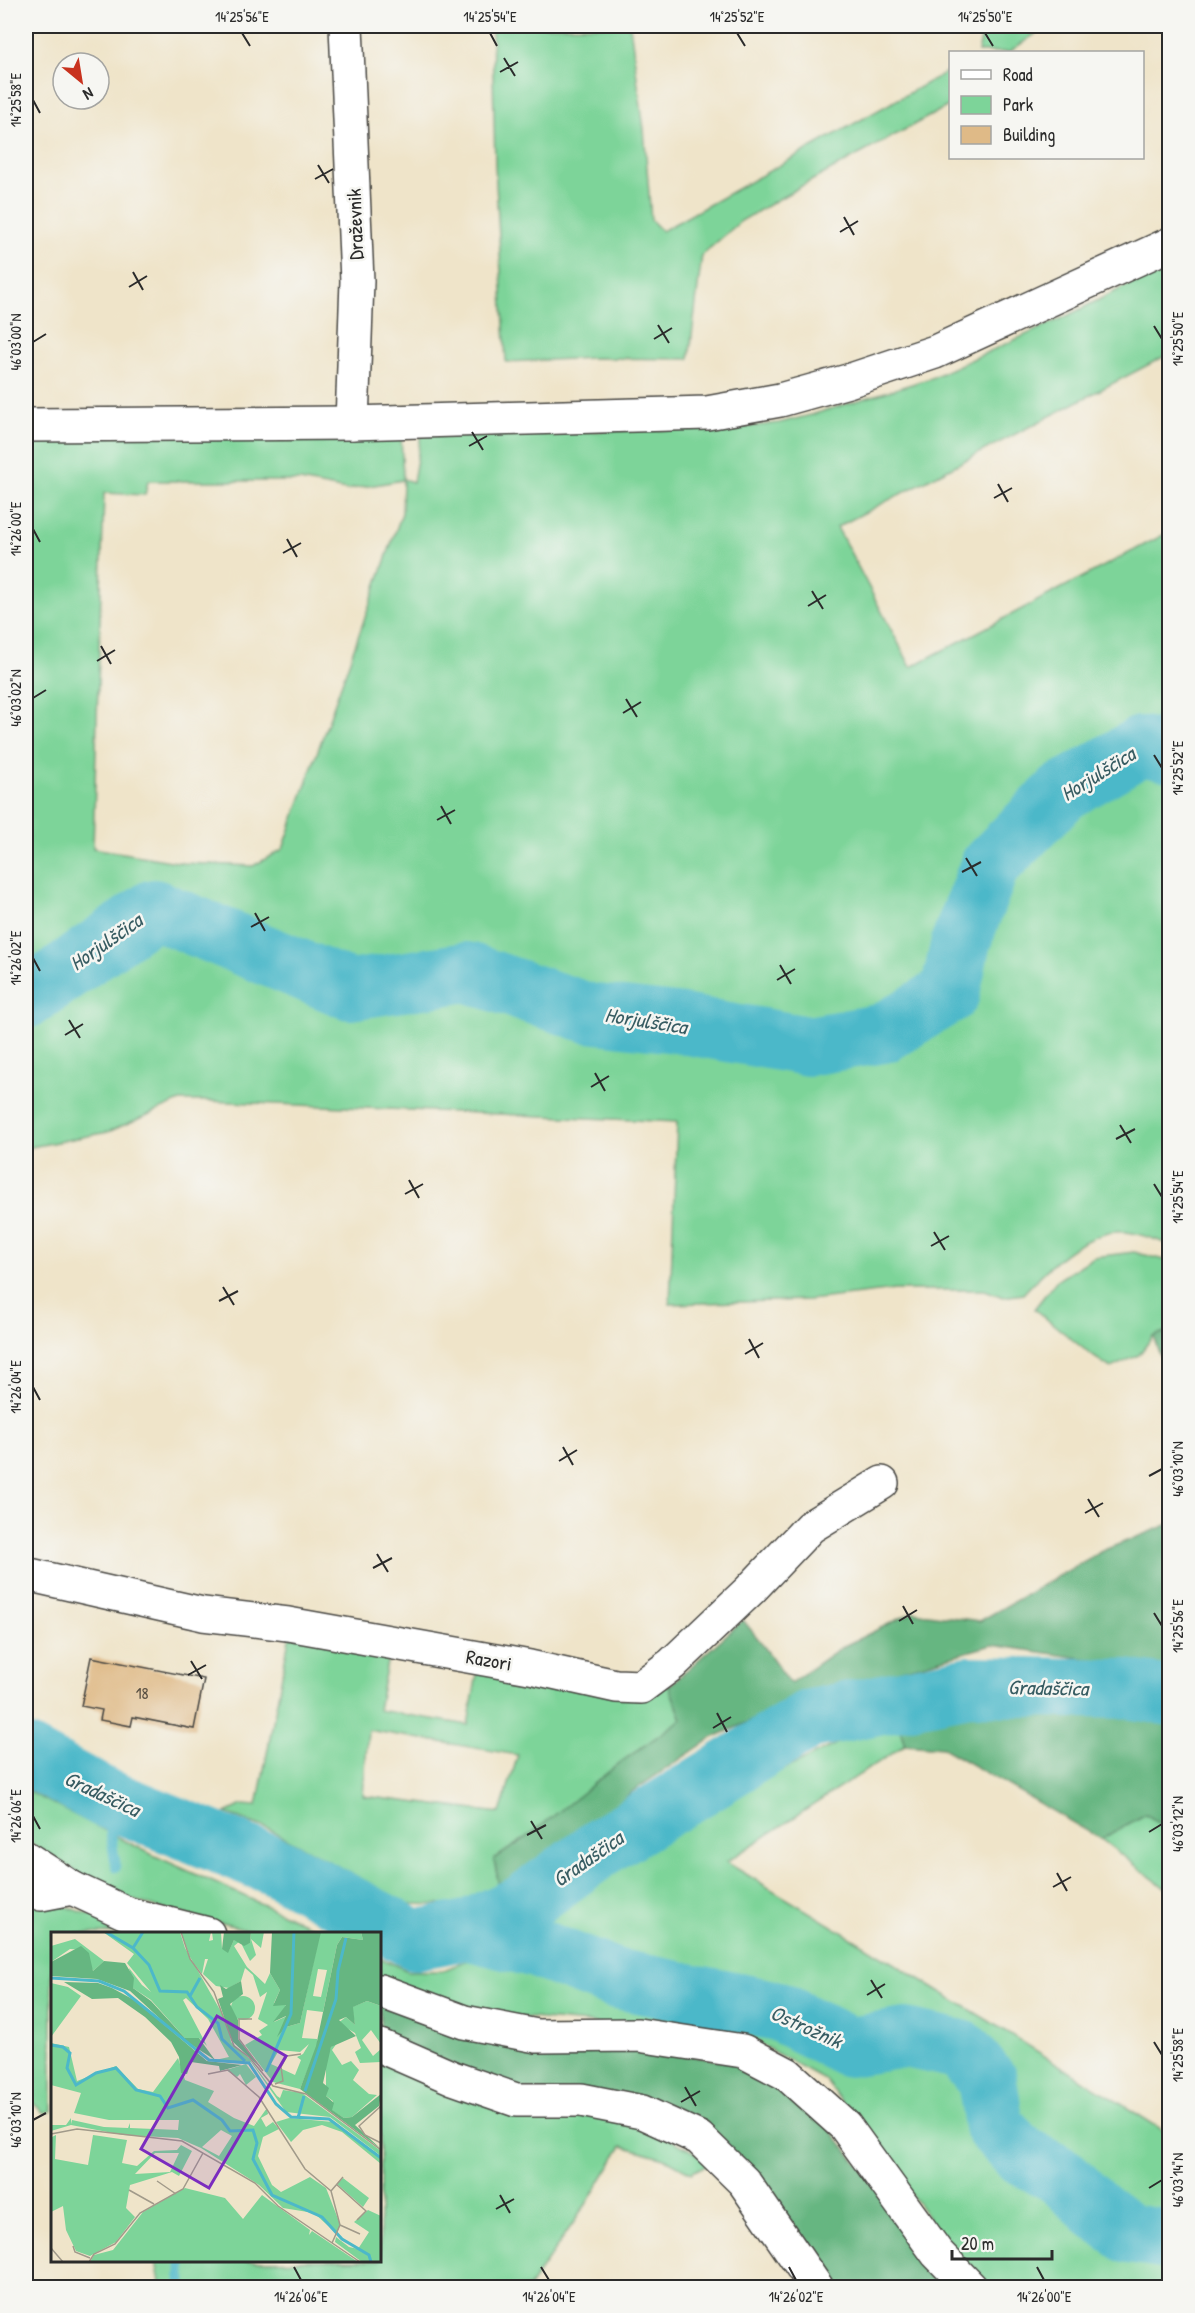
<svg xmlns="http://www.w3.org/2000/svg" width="1195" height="2313" viewBox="0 0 1195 2313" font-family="'Patrick Hand',sans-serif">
<rect width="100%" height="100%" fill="#f6f6f2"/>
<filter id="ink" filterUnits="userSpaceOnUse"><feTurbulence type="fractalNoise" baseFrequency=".0167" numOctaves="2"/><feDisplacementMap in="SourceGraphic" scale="12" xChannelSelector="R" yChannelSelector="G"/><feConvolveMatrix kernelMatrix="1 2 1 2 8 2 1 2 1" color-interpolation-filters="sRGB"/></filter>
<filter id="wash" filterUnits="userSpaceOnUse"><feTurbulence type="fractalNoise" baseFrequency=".008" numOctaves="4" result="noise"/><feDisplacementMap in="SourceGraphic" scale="24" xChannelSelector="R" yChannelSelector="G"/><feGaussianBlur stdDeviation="1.35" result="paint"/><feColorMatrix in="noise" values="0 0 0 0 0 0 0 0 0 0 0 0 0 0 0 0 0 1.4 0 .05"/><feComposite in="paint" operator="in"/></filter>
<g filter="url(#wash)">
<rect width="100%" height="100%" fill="#efe4c9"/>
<g fill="#7dd499" stroke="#548062" stroke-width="1.5" fill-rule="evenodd">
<polygon points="492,26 630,26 644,129 651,220 662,231 950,70 950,105 798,188 741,221 702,255 689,359 593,358 506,362 495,165"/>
<polygon points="984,26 1041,26 1041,30 1009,52 978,52"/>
<path d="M1169,264v90l-332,173 74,140 258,-135v712c-17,-5 -36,-14 -54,-12 -39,5 -68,36 -92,62l-20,3 -18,-7h-90l-86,10 -139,4 7,-182 -469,-21h-28l-72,31 -82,16v-715l375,1 2,45 10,3 8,-47 317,-7 41,-5 32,-8 120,-37 136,-62zM403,480l-1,33 -119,336 -30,17 -70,-3 -90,-15 11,-355 41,2 3,-14h152l46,9z"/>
<polygon points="1134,1252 1169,1261 1169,1331 1153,1336 1139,1355 1111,1368 1094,1357 1034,1309 1056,1281 1094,1257"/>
<path d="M290,1633l100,14 -12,63 90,15 10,-57 191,18 13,33 -61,43 -95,76 -32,21 5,26 -22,12 -26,8 -43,-1 -137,-74 -45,-17 16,-8 15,1zM368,1730l150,25 -18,58 -137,-17z"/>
<polygon points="898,1723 905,1745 726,1862 989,2021 1169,2134 1169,2287 990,2287 946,2244 894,2169 824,2079 747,2037 464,2012 380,1981 380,1958 408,1971 442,1971 496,1948 693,1814 856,1734"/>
<polygon points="26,1790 153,1855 326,1933 263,1933 158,1908 108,1892 29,1842 26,1837"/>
<polygon points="1146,1814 1169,1831 1169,1891 1101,1839"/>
<polygon points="26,1894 139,1930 145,1933 52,1934 52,2111 44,2113 26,2097"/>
<polygon points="380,2056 630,2117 712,2162 691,2173 664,2158 622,2146 585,2206 529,2287 157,2287 160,2282 156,2261 380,2260"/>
</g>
<g fill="#66b681" stroke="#487056" stroke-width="1.5">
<polygon points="1169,1331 1170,1331 1169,1380 1153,1336"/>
<polygon points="1169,1524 1169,1671 992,1645 827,1691 766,1714 712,1738 633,1791 571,1843 499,1885 494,1859 526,1838 621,1762 682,1719 669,1686 743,1620 760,1641 790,1683 842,1647 913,1612 980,1621 1102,1551"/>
<polygon points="967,1708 1169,1718 1169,1831 1146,1814 1101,1839 943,1748 905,1745 898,1723"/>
<polygon points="380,1997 637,2047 740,2064 805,2099 959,2287 828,2287 694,2118 515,2088 380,2037"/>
</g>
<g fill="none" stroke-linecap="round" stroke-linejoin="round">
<g stroke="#4cb8c9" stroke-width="10">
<polyline points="105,1798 116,1867"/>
<polyline points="181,2288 182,2260"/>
</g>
<g stroke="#4cb8c9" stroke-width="60">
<polyline points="26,999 154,909 350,990 467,972 588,1013 676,1023 808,1046 884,1033 950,993 961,941 990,865 1063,792 1141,746 1170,752"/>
<polyline points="26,1755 105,1798 277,1867 415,1940 467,1930 522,1905 606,1844 810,1719 969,1686 1127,1689 1170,1696"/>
<polyline points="467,1930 536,1948 613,1978 778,2011 849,2047 905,2038 962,2050 987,2080 994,2126 1020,2154 1062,2177 1097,2210 1129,2234 1170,2240"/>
</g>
</g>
<g id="blocks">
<polygon fill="#dfba87" points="91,1657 204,1679 194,1729 133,1717 131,1726 100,1720 102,1710 81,1706"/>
</g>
</g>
<g filter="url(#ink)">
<use href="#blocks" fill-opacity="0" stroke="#484743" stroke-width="1.5"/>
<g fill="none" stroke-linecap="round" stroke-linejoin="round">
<defs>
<g id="minor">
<polyline points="346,26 357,281 352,423"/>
<polyline points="26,425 352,423 707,413 780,400 848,381 935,352 1170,244"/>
<polyline points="26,1574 203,1614 288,1624 530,1667 616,1686 641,1687 672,1664 750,1590 810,1527 882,1483"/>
<polyline points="26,1858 72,1888 128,1914 208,1934"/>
<polyline points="26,1887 41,1894 72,1888"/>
<polyline points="380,1991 464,2022 537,2036 638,2035 743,2051 787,2074 845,2126 937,2253 971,2288"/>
<polyline points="380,2046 453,2078 516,2100 581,2100 642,2112 699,2138 744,2182 817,2288"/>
</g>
</defs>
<use href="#minor" stroke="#484743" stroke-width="36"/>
<use href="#minor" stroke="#fff" stroke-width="33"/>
</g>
</g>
<path fill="none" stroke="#2b2b2b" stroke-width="2" d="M242,33l8,13M490,33l7,13M737,33l8,13M985,33l8,13M504,58l11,18M500,72l18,-10M33,100l7,13M318,165l11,18M315,179l18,-10M844,217l10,18M840,232l18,-11M133,272l10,18M129,287l18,-11M658,325l11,18M1154,326l8,13M654,339l18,-11M33,342l13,-8M472,432l11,18M469,446l18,-10M998,484l10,18M994,498l18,-10M33,529l7,13M287,539l10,18M283,553l18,-10M812,591l11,18M808,606l18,-11M101,646l10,18M97,661l18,-11M33,698l13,-8M626,699l11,18M623,713l18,-11M1154,755l8,13M441,806l10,18M437,820l18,-10M966,858l11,18M962,872l19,-10M255,913l10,18M251,927l18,-10M33,958l7,13M780,965l11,19M777,980l18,-11M69,1020l11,18M65,1035l18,-11M595,1073l10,18M591,1087l18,-11M1120,1125l11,18M1116,1139l19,-10M409,1180l10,18M1154,1184l8,13M405,1194l18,-10M934,1232l11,18M931,1246l18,-10M223,1287l11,18M219,1301l19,-10M749,1339l10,19M745,1354l18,-11M33,1387l7,13M563,1447l10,18M559,1461l18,-11M1149,1476l13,-7M1088,1499l11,18M1085,1513l18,-10M377,1554l11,18M373,1568l19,-10M903,1606l10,18M1154,1613l8,13M899,1621l18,-11M191,1661l11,18M188,1675l18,-10M717,1713l10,19M713,1728l18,-11M33,1816l7,13M531,1821l11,18M1149,1832l13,-8M527,1835l19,-10M1057,1873l10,18M1053,1887l18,-10M871,1980l11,18M867,1995l18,-11M1154,2042l8,13M685,2087l11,19M681,2102l19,-11M33,2120l13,-7M1149,2188l13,-8M500,2195l10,18M496,2209l18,-10M294,2267l7,13M541,2267l8,13M789,2267l7,13M1037,2267l7,13"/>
<g text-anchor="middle" stroke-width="5" stroke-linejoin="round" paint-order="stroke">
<g font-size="16" fill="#584f42">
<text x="142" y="1699">18</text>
</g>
<g font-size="20" fill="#2b2b2b" stroke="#f6f6f2">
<text transform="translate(355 224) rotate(-92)" y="7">Draževnik</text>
<text transform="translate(489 1660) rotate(10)" y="7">Razori</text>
</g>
<g font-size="21" font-style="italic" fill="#375c62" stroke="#f6f6f2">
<text transform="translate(1098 774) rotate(-32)" y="7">Horjulščica</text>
<text transform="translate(106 942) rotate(-35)" y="7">Horjulščica</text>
<text transform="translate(646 1021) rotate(9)" y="7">Horjulščica</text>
<text transform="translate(1048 1688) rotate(1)" y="7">Gradaščica</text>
<text transform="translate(102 1794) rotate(25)" y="7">Gradaščica</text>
<text transform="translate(588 1859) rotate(-35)" y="7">Gradaščica</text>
<text transform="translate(806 2027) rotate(24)" y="7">Ostrožnik</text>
</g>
</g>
<g transform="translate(51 1932)">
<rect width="330" height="330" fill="#efe4c9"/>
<path d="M52,0h77l5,16 43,76 3,18 18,16 28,38 3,2 3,-8 19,3 79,58v5l-51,-39 -44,-5 -35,-50 -36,-2 14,-3 -21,-38 -22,-21 -3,2 24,46 -8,-8h-14l-34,-38 -18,-12 -4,-20 13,17 9,7 -24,-29 7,-9zM130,0h30l-2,9 4,-1 -1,-8h9l1,17 7,1 5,-10 6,1 -6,5 13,21 18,17 5,-11 10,17 -6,13 9,-1 3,4 -12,16 13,-6 -6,20 5,-9 14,-4 20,-90 41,-1 2,8 -21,-3 -5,8 -14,67 -16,-2 -5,28 15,1v7l-17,43 -27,-7 -28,-37 17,-10 -3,-4 9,-6 -10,-6 9,-27 -7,5 -7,-22 -8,-7 -4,13 -12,7 -13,-2 -13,-12 5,-15h-3l-3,15 -11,-14zM267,37l9,1 -6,27 -8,-1zM258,112l-6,10 -6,3 4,3 -6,15 -24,-11 8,-14 21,2zM200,0h13l-3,16 -10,-9 5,16 -6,6 -8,-16 8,-2zM24,7l29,22 -11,10 -9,-21 -14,-1 -19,13v-16zM0,51l17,4 13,9 -30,41zM180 76a12 12 0 1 1 24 0a12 12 0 1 1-24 0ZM316,69l14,5v38l-10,-14 -9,10 11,16 8,-7v13l-21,1 -5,-11 6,-4 -6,-15 -17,-10 8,-6 9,8 -3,-18zM0,111l18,4 8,34 39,-15 22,23 15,3 25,-34 7,22 29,11 -6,11 26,16 20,8 13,-18 1,6 -7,4 5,9 7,-5 6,7 -16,8 -5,19 14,29 9,7 29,-15 16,11 14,36 -3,10 -23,-21 -31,-5 -24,-23 -58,-37 -23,-10 -55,-3 -52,-10 -20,6v-6h15l5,-7v6l1,-4 32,7 24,1 2,-5v5l48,2 1,-10h-70l-35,-7 7,-20 -30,-8zM170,198l11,6 -13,20 -17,-9zM286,111l-5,7 10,15 9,-4 8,9 -6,10 16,14 8,1 -25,22 -8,1 -13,-8 2,-9 -7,-5v-37l5,-12zM195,132l10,13 -10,8 -6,-11 -3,3 -11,-7zM238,186l44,4 48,37v5l-39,-32 -20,-7 -19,5 -12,12 -15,-20zM5,203l-1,24 33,6 5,-30 34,5 -5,23 15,3 17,-15 23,-1 4,-5 11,6 -13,25 -7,-4 -42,13 -4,23 9,9 -19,25 -26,14 -14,-5 -10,-21 -3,-24 -12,6 1,-75zM104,221h24l-9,19 -35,2zM292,246l26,20 -6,9 -26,-23zM134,256l40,10 18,21 19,-24 48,35 -1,5 3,-4 46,31h-268l4,-7 19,-5 30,-38zM317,278l13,6v46h-19l-27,-20 1,-5 13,10 9,2 11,-17 -15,-10z" fill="#7dd499" fill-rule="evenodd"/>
<path d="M173,0h27l-1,11 -6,3 -10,-6 -6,13 -6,-4zM221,0h49l-21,91 -14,4 -9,10 9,-21 -13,6 13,-17 -13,1 7,-16 -10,-17zM310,0h20v74l-14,-5 -14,6 2,18 -9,-8 -7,3 17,16 -25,11 -8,36 6,5 -3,8 8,7 -2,7 12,8 8,-1 29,-23 -2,12 -24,19 26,24 -81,-60 16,-43 21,-101 5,-8 21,3zM30,14l8,7 4,18 11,-10 21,2 9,15 -1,10 18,13 34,37h14l16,22 -34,-22 -51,-47 -33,-12 -46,-3v-14zM190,49l2,13 -13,10 8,16v19l24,30 -30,-28 -14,-42 5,-2 -3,-12 6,4zM13,50l34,1 14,5 24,13 71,60 35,4 -22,6 -1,-5 -28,-4 -4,12 -6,-1 -2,-16 -8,-15 -26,-25 -27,-19 -26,1z" fill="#66b681"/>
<path fill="none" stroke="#4cb8c9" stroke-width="3" d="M55,0l27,16 16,17 11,26 27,1 10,15 21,16 4,16 23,22M82,16l10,-16M0,46l48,3 25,10 85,69 40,3 27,41 15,13 38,2 52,39M139,64l10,-18M0,113l12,2 7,6 -3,15 9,17 20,-12 20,-5 20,22 24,6 8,12 25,-8 29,20 8,11 23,-1 4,13 -4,16 19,36 50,22 20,22 27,16 2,7M215,140l25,-58 3,-82M254,159l31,-92 2,-28 8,-33M247,186l6,-22"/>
<path fill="none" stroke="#a19a8a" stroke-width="1.5" d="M130,0l9,27 24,33 20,54 15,11 24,29 33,8 75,56M201,87h-13v20l24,32M157,142l20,-4 31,27 46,72 26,22M224,152l8,-3 -2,-14 6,-11 14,-2M330,174l-22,20 6,9 16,8M0,202l26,-5 105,12 73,42 23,23 82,56M106,249l19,13M285,252l30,27 -9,9M78,258l25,14M289,293l20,9M281,311l8,-18 -9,-34 12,-14M22,314l2,6 15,6M0,316l12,14M38,330l5,-8 21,-10 25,-31 43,-24 20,-36"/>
<path fill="#7b2cbf" fill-opacity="0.15" stroke="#7b2cbf" stroke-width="3" d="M166,84l69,40 -77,132 -68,-39z"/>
<rect width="330" height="330" fill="none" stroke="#2b2b2b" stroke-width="3"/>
</g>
<rect width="1195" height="2313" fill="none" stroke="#f6f6f2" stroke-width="66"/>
<rect x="949" y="51" width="195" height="108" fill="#f6f6f2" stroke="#a5a5a2" stroke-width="1.5"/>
<rect x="961" y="70" width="30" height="9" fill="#ffffff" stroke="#a5a5a2" stroke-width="1.5"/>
<text x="1003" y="81" font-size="18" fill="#2b2b2b">Road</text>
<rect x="961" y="96" width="30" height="18" fill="#7dd499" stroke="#a5a5a2" stroke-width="1.5"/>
<text x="1003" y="111" font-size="18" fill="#2b2b2b">Park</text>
<rect x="961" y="126" width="30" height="18" fill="#dfba87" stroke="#a5a5a2" stroke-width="1.5"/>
<text x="1003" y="141" font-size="18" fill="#2b2b2b">Building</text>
<g transform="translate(81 81) rotate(150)"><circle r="28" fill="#f6f6f2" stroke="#a5a5a2" stroke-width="1.5"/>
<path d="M0-4.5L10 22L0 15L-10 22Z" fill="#c8321e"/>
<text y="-9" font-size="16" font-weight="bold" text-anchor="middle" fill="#2b2b2b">N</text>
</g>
<path d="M952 2250v9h100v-9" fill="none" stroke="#2b2b2b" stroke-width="3"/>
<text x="961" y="2250" font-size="18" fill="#2b2b2b" stroke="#f6f6f2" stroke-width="4.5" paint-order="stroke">20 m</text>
<rect x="33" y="33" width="1129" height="2247" fill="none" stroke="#2b2b2b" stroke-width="2"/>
<g font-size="15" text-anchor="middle" fill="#2b2b2b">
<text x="242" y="22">14°25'56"E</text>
<text x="490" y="22">14°25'54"E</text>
<text x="737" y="22">14°25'52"E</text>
<text x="985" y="22">14°25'50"E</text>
<text transform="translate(16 100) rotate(-90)" y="5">14°25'58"E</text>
<text transform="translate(1178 339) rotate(-90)" y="5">14°25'50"E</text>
<text transform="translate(16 342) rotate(-90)" y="5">46°03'00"N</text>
<text transform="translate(16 529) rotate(-90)" y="5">14°26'00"E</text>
<text transform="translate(16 698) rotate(-90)" y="5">46°03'02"N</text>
<text transform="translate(1178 768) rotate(-90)" y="5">14°25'52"E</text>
<text transform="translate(16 958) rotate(-90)" y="5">14°26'02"E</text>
<text transform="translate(1178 1197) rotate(-90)" y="5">14°25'54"E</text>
<text transform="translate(16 1387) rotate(-90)" y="5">14°26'04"E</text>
<text transform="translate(1178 1469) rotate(-90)" y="5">46°03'10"N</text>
<text transform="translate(1178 1626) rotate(-90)" y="5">14°25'56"E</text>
<text transform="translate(16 1816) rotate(-90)" y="5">14°26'06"E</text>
<text transform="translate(1178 1824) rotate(-90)" y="5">46°03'12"N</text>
<text transform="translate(1178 2055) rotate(-90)" y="5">14°25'58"E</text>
<text transform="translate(16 2120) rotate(-90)" y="5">46°03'10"N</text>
<text transform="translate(1178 2180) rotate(-90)" y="5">46°03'14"N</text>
<text x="301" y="2302">14°26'06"E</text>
<text x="549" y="2302">14°26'04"E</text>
<text x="796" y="2302">14°26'02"E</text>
<text x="1044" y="2302">14°26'00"E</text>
</g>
</svg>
